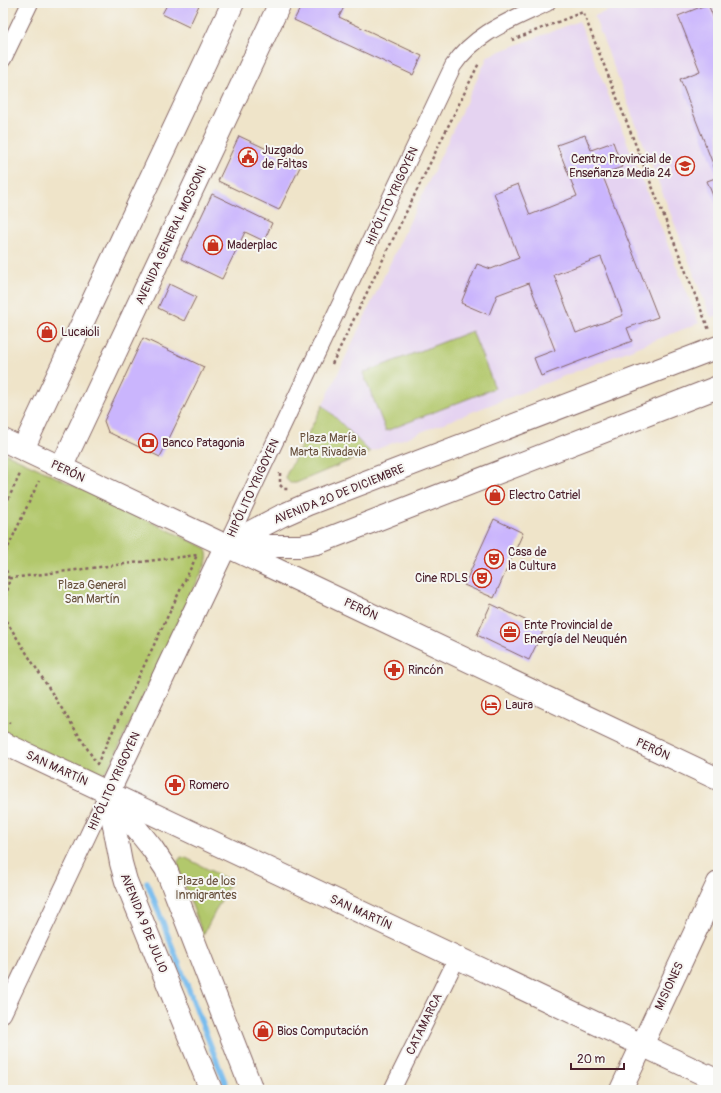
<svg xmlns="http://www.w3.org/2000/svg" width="721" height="1093" viewBox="0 0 721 1093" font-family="Pangolin,sans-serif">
<rect width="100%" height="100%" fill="#f6f6f2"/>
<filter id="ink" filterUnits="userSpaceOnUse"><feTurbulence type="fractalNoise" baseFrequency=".025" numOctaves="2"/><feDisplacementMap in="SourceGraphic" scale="8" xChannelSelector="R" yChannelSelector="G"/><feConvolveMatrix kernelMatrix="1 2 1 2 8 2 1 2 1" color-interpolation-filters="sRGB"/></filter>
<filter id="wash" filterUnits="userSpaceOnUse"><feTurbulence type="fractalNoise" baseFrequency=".012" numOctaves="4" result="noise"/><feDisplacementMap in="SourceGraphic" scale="16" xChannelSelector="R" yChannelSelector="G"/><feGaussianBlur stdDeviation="0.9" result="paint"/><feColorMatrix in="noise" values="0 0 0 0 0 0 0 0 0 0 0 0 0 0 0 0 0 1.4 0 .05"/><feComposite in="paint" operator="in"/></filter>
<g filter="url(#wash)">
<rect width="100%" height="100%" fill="#efe4c9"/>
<g fill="#e5d3f1">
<polygon points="629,3 718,3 718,315 711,318 594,16"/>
<polygon points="579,21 699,323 370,452 323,405 488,56"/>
</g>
<g fill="#b2c86c" stroke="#7e744c">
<polygon points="472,331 495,388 386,431 363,373"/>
<polygon points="323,405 370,452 296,483 290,483 286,479 287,473"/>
<path d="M3,452l201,95c4,5 4,9 2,16l-96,203 -8,8h-12l-87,-42z"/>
<polygon points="181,857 186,858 231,881 203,935 178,867 178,861"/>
</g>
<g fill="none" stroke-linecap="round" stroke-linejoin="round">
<polyline stroke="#77bcee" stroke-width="5.5" points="147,882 228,1090"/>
</g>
<g id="blocks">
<g fill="#cab5fd" fill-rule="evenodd">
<polygon points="168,3 200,3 189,27 162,14"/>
<polygon points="303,3 346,3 339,17 422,56 413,75 294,20"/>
<polygon points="708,4 718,29 718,208 707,181 718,177 680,79 700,71 678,16"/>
<path d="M585,135l6,15 22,-8 9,25 -20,7 56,143 -31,11 5,13 -91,35 -7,-18 21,-8 -26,-67 -32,12 -8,20 -28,-12 16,-39 14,5 28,-11 -25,-65 24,-9 12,31 47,-19 -20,-51zM601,257l22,58 -47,18 -22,-58z"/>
<polygon points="239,136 301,165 279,210 218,181"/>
<polygon points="212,194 272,223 264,241 245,232 222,279 181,259"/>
<polygon points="169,284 196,297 184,321 158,308"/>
<polygon points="143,338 204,367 160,457 108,432 104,421"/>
<polygon points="494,519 523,533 494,598 464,585"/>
<polygon points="491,604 544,629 529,660 477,635"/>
</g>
</g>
</g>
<g filter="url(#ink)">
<use href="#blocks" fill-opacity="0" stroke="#846462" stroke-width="1"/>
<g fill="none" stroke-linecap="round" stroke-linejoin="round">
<defs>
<g id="street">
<polyline points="3,59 30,3"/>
<path d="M226,545l227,-479c23,-34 59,-46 94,-63"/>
<polyline points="3,1014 108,793"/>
<polyline points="392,1090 457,958"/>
</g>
<g id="secondary">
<polyline points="3,440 718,779"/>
<polyline points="23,449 233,3"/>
<polyline points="61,468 280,3"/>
<polyline points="226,545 281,516 308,504 718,347"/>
<polyline points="233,546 300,546 317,543 718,387"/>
<polyline points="3,743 718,1081"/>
<polyline points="108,793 226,545"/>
<polyline points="108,794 121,863 126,881 211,1090"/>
<polyline points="111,797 152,848 166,869 252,1090"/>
<polyline points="621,1090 718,883"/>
</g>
</defs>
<use href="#street" stroke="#846462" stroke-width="18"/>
<use href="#secondary" stroke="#846462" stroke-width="24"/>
<g stroke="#846462" stroke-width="2.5" stroke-dasharray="3 3" stroke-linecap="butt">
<polyline points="512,40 583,12 709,330"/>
<polyline points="332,364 479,63"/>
<polyline points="280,473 280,485 284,489 289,489"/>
<polyline points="3,510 21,472"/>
<polyline points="3,558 39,481"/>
<path d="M3,565c8,11 7,24 0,35"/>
<polyline points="3,579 197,555"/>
<polyline points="3,616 97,764"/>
<polyline points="3,720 10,723"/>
<polyline points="96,764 97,764 197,555 195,554"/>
</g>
<use href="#street" stroke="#fff" stroke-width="16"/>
<use href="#secondary" stroke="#fff" stroke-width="22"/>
</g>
</g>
<defs>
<symbol id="civic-ring" viewBox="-11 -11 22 22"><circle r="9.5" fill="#f6f6f2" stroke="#c8321e" stroke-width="1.5"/><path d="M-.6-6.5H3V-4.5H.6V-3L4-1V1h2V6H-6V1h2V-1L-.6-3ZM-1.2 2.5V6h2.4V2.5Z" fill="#c8321e"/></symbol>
<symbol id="school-ring" viewBox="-11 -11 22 22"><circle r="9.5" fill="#f6f6f2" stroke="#c8321e" stroke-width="1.5"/><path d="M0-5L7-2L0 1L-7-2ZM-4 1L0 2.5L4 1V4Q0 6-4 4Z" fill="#c8321e"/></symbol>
<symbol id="shop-ring" viewBox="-11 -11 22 22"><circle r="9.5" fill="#f6f6f2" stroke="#c8321e" stroke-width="1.5"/><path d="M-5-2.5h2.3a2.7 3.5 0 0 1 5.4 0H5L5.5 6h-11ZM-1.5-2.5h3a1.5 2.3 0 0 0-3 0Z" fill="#c8321e"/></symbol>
<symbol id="bank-ring" viewBox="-11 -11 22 22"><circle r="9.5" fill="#f6f6f2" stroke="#c8321e" stroke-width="1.5"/><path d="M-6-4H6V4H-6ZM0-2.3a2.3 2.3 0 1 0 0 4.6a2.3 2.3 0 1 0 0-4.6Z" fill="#c8321e"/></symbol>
<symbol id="theatre-ring" viewBox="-11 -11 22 22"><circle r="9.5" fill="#f6f6f2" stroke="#c8321e" stroke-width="1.5"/><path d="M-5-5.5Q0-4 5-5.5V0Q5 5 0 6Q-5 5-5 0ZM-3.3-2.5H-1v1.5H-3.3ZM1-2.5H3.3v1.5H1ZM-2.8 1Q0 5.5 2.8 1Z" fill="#c8321e"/></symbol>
<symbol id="office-ring" viewBox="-11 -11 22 22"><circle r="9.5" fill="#f6f6f2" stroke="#c8321e" stroke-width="1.5"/><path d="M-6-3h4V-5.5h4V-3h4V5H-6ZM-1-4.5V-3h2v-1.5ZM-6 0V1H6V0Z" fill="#c8321e"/></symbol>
<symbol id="pharmacy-ring" viewBox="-11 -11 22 22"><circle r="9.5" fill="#f6f6f2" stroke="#c8321e" stroke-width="1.5"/><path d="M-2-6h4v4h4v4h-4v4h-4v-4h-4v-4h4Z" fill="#c8321e"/></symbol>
<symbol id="hotel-ring" viewBox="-11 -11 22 22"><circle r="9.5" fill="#f6f6f2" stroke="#c8321e" stroke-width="1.5"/><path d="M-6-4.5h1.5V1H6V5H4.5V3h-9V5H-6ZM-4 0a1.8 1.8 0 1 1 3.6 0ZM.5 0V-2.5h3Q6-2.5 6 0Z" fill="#c8321e"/></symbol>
</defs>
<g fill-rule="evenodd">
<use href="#civic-ring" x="237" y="146" width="22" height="22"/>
<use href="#school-ring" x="674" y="155" width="22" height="22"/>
<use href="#shop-ring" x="202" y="234" width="22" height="22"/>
<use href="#shop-ring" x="36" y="321" width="22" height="22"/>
<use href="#bank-ring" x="137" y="432" width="22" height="22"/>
<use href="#shop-ring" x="484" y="484" width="22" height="22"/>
<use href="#theatre-ring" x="483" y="548" width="22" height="22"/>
<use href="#theatre-ring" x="471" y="567" width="22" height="22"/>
<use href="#office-ring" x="499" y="621" width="22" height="22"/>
<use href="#pharmacy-ring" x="383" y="659" width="22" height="22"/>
<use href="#hotel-ring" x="480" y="694" width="22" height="22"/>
<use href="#pharmacy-ring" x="164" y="774" width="22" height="22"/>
<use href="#shop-ring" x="252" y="1020" width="22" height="22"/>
</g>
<g text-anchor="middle" stroke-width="4" stroke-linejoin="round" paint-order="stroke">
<g font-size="12" fill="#4a1f2b" stroke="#f6f6f2" text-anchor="start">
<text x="262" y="154">Juzgado<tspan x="262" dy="14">de Faltas</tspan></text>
<text x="671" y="163" text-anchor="end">Centro Provincial de<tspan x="671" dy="14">Enseñanza Media 24</tspan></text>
<text x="227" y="249">Maderplac</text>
<text x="61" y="336">Lucaioli</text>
<text x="162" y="447">Banco Patagonia</text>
<text x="509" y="499">Electro Catriel</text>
<text x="508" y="556">Casa de<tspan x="508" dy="14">la Cultura</tspan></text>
<text x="468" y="582" text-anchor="end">Cine RDLS</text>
<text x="524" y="629">Ente Provincial de<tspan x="524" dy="14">Energía del Neuquén</tspan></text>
<text x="408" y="674">Rincón</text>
<text x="505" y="709">Laura</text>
<text x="189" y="789">Romero</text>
<text x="277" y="1035">Bios Computación</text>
</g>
<g font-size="12" fill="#4a1f2b" stroke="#f6f6f2">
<text transform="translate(392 196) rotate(-65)" y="4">HIPÓLITO YRIGOYEN</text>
<text transform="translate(171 235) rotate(-65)" y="4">AVENIDA GENERAL MOSCONI</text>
<text transform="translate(68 471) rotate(25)" y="4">PERÓN</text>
<text transform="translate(253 488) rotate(-65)" y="4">HIPÓLITO YRIGOYEN</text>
<text transform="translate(339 494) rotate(-22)" y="4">AVENIDA 20 DE DICIEMBRE</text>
<text transform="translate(361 609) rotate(25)" y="4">PERÓN</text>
<text transform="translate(653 749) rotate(25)" y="4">PERÓN</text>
<text transform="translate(57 768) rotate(25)" y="4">SAN MARTÍN</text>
<text transform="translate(114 781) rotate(-65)" y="4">HIPÓLITO YRIGOYEN</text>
<text transform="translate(361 912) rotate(25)" y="4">SAN MARTÍN</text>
<text transform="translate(144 923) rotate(68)" y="4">AVENIDA 9 DE JULIO</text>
<text transform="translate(669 986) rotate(-65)" y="4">MISIONES</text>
<text transform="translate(424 1024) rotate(-64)" y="4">CATAMARCA</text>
</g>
<g font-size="12" fill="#69523e" stroke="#f6f6f2">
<text x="328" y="442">Plaza María<tspan x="328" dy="14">Marta Rivadavia</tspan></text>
<text x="92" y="589">Plaza General<tspan x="92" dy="14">San Martín</tspan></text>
<text x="206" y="885">Plaza de los<tspan x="206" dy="14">Inmigrantes</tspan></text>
</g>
</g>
<rect width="721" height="1093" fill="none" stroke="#f6f6f2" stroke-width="16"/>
<path d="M571 1063v6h53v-6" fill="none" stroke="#4a1f2b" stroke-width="2"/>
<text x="577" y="1063" font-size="12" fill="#4a1f2b" stroke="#f6f6f2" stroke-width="3" paint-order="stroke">20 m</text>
</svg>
